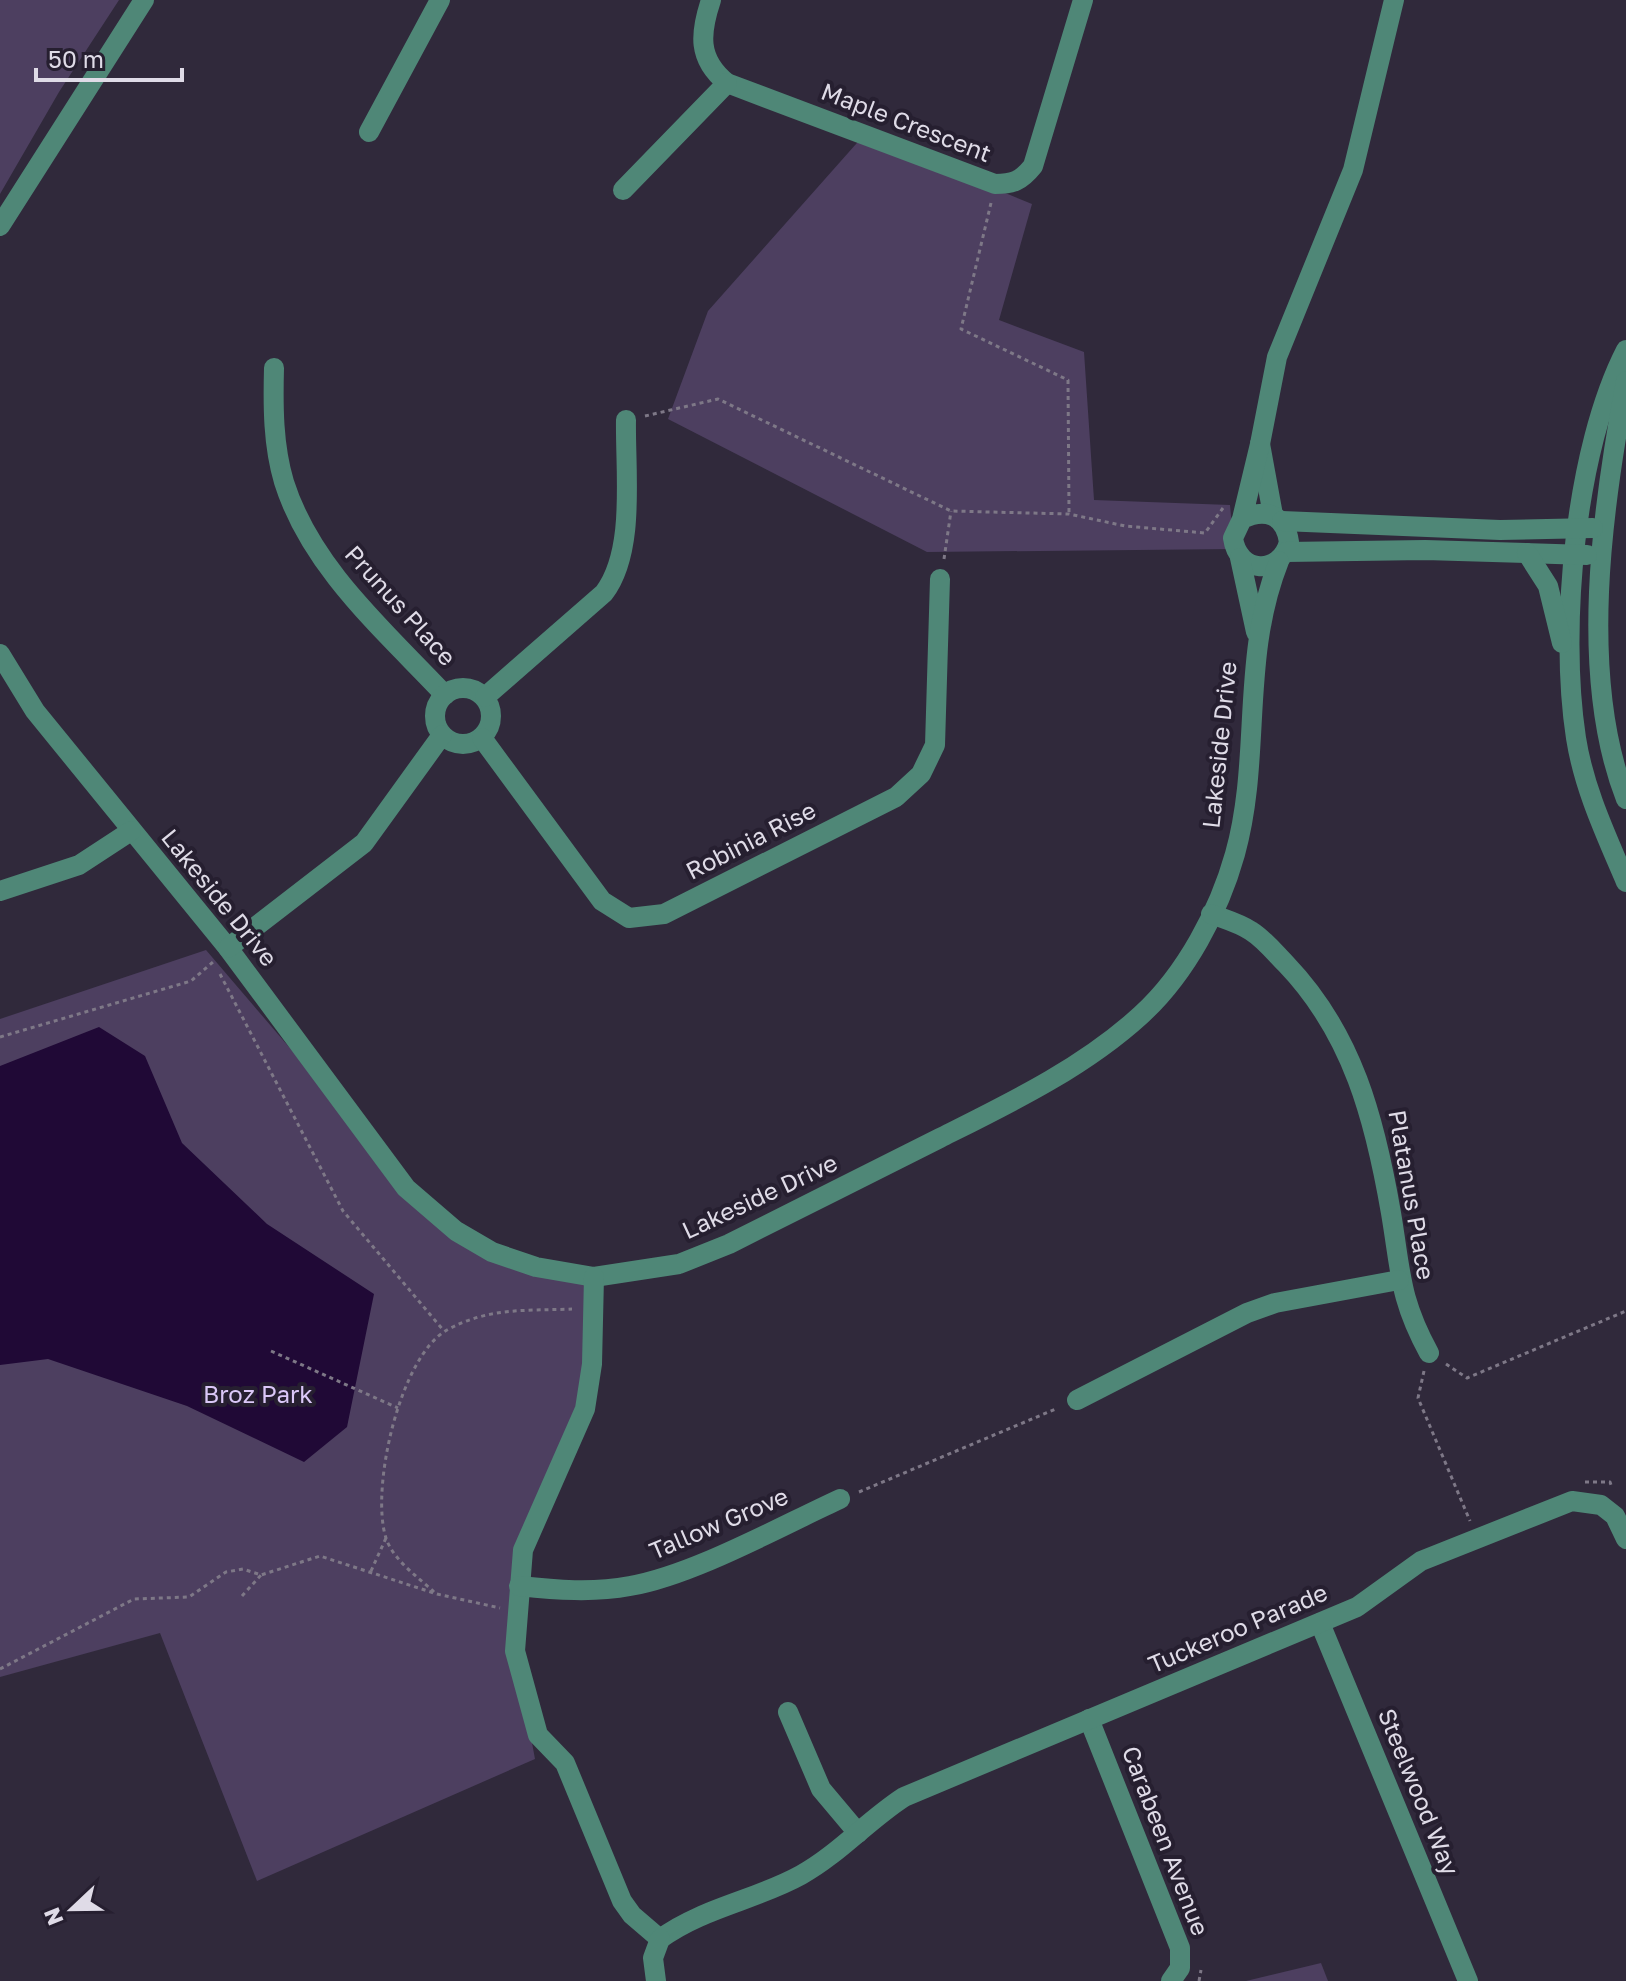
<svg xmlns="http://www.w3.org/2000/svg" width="1626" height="1981" viewBox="0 0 1626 1981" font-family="'Golos Text',sans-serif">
<rect width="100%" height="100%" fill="#30293b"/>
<g fill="#4d3f60">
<polygon points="0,0 119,0 59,92 0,194"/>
<polygon points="864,135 1032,204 999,320 1084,352 1094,500 1230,505 1234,549 927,552 668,419 708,311"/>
<polygon points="206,950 371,1143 456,1230 594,1277 592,1364 531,1524 515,1651 535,1759 257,1881 160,1633 0,1677 0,1019"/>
<polygon points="1321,1963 1328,1981 1246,1981"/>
</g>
<polygon fill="#200936" points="99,1027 145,1056 182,1143 267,1224 374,1294 347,1427 304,1462 187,1406 48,1359 0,1365 0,1066"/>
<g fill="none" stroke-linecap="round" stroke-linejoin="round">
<g stroke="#7e7887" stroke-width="3" stroke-dasharray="4 4" stroke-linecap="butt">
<polyline points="991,203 961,329 1068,380 1069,512"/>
<polyline points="645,416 718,399 951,511 1069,514 1125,526 1205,533 1223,508"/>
<polyline points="944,559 951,511"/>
<polyline points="220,974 343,1211 444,1331"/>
<polyline points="0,1037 191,981 213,962"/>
<polyline points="271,1351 398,1408"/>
<polyline points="1446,1364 1467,1378 1626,1311"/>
<polyline points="1424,1371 1418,1398 1470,1521"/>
<polyline points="1585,1482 1610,1482 1612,1488"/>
<polyline points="859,1492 1058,1408"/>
<polyline points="371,1571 386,1538"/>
<path d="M434,1592c-16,-15 -41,-32 -48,-54 -16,-49 14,-182 61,-208 42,-23 79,-19 125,-21"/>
<polyline points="242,1596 261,1575"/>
<polyline points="0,1669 134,1599 189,1597 226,1572 243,1569 261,1575 320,1556 437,1594 500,1608"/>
<polyline points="1199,1981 1201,1970"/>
</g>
<g stroke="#4f8777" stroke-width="20">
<path d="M711,0c-11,33 -14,59 16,83l268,101c18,0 26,-3 38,-18l50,-166"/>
<polyline points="369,132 440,0"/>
<polyline points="623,190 727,83"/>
<polyline points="0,226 144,0"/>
<path d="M1626,350c-51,99 -67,278 -50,388 8,51 30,97 50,144"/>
<path d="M274,368c-1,38 -1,77 10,114 27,86 101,149 161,213"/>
<path d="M1626,381c-24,127 -48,296 0,418"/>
<polyline points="1260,444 1273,515"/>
<path d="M1242,519c23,-11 43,-5 47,23 -9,34 -51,32 -56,-4l9,-19 18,-75 17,-87 76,-187 41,-170"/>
<polyline points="1282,521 1500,530 1593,528"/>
<polyline points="1286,552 1425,550 1587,555"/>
<polyline points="1527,553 1548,586 1562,643"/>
<polyline points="1240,558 1256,632"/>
<path d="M0,654l35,57 193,237 178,240 50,43 36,21 44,15 58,10 85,-13 50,-20c70,-35 141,-71 211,-106 70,-35 143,-70 201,-123 45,-41 78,-104 94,-161 27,-97 5,-195 44,-293"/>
<circle cx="463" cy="716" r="28"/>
<path d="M485,697l119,-104c32,-42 21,-122 22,-173"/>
<polyline points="482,738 602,901 629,918 664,914 896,797 921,774 935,745 940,579"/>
<polyline points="0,891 79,865 131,831"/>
<path d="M1211,914c13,5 28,9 40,17 13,8 24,22 35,33 67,70 89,156 105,249 10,59 8,85 38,140"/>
<polyline points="228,948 364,843 442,735"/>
<polyline points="594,1277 592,1364 585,1409 523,1550 515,1651 538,1735 565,1763 622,1901 632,1915 660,1939"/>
<polyline points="1077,1400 1247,1313 1275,1303 1399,1280"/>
<path d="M519,1586c37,4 74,7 111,0 63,-11 149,-59 210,-87"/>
<polyline points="1320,1623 1468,1981"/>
<polyline points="788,1712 821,1789 858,1833"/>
<polyline points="1089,1719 1180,1948 1180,1968 1171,1981"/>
<path d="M660,1939c42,-31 96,-39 141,-64 39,-22 66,-54 103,-78l453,-190 64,-46 151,-60 29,4 14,11 11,23"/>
<polyline points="656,1981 653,1958 660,1939"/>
</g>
</g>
<g text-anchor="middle" stroke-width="8" stroke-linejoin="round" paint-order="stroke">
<g font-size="24" fill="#dfdbe7" stroke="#261f30">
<text transform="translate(906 123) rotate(21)" y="8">Maple Crescent</text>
<text transform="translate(400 606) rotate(48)" y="8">Prunus Place</text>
<text transform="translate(1220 745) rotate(-84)" y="8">Lakeside Drive</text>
<text transform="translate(751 841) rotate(-27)" y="8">Robinia Rise</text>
<text transform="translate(219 898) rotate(51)" y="8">Lakeside Drive</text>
<text transform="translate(1411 1195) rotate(80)" y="8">Platanus Place</text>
<text transform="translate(760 1197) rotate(-25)" y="8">Lakeside Drive</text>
<text transform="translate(719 1524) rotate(-23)" y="8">Tallow Grove</text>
<text transform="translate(1238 1629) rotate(-23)" y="8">Tuckeroo Parade</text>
<text transform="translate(1418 1792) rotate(68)" y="8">Steelwood Way</text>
<text transform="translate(1165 1841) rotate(69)" y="8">Carabeen Avenue</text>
</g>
<g font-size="24" fill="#dac7f7" stroke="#261f30">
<text x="258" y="1403">Broz Park</text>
</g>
</g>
<g transform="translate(72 1909) rotate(248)" stroke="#261f30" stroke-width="6" paint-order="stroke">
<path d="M0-6L14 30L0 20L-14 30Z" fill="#dfdbe7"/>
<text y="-12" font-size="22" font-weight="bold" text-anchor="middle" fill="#dfdbe7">N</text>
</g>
<path d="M36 68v12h146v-12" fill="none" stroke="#dfdbe7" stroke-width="4"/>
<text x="48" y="68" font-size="24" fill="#dfdbe7" stroke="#261f30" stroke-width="6" paint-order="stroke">50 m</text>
</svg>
